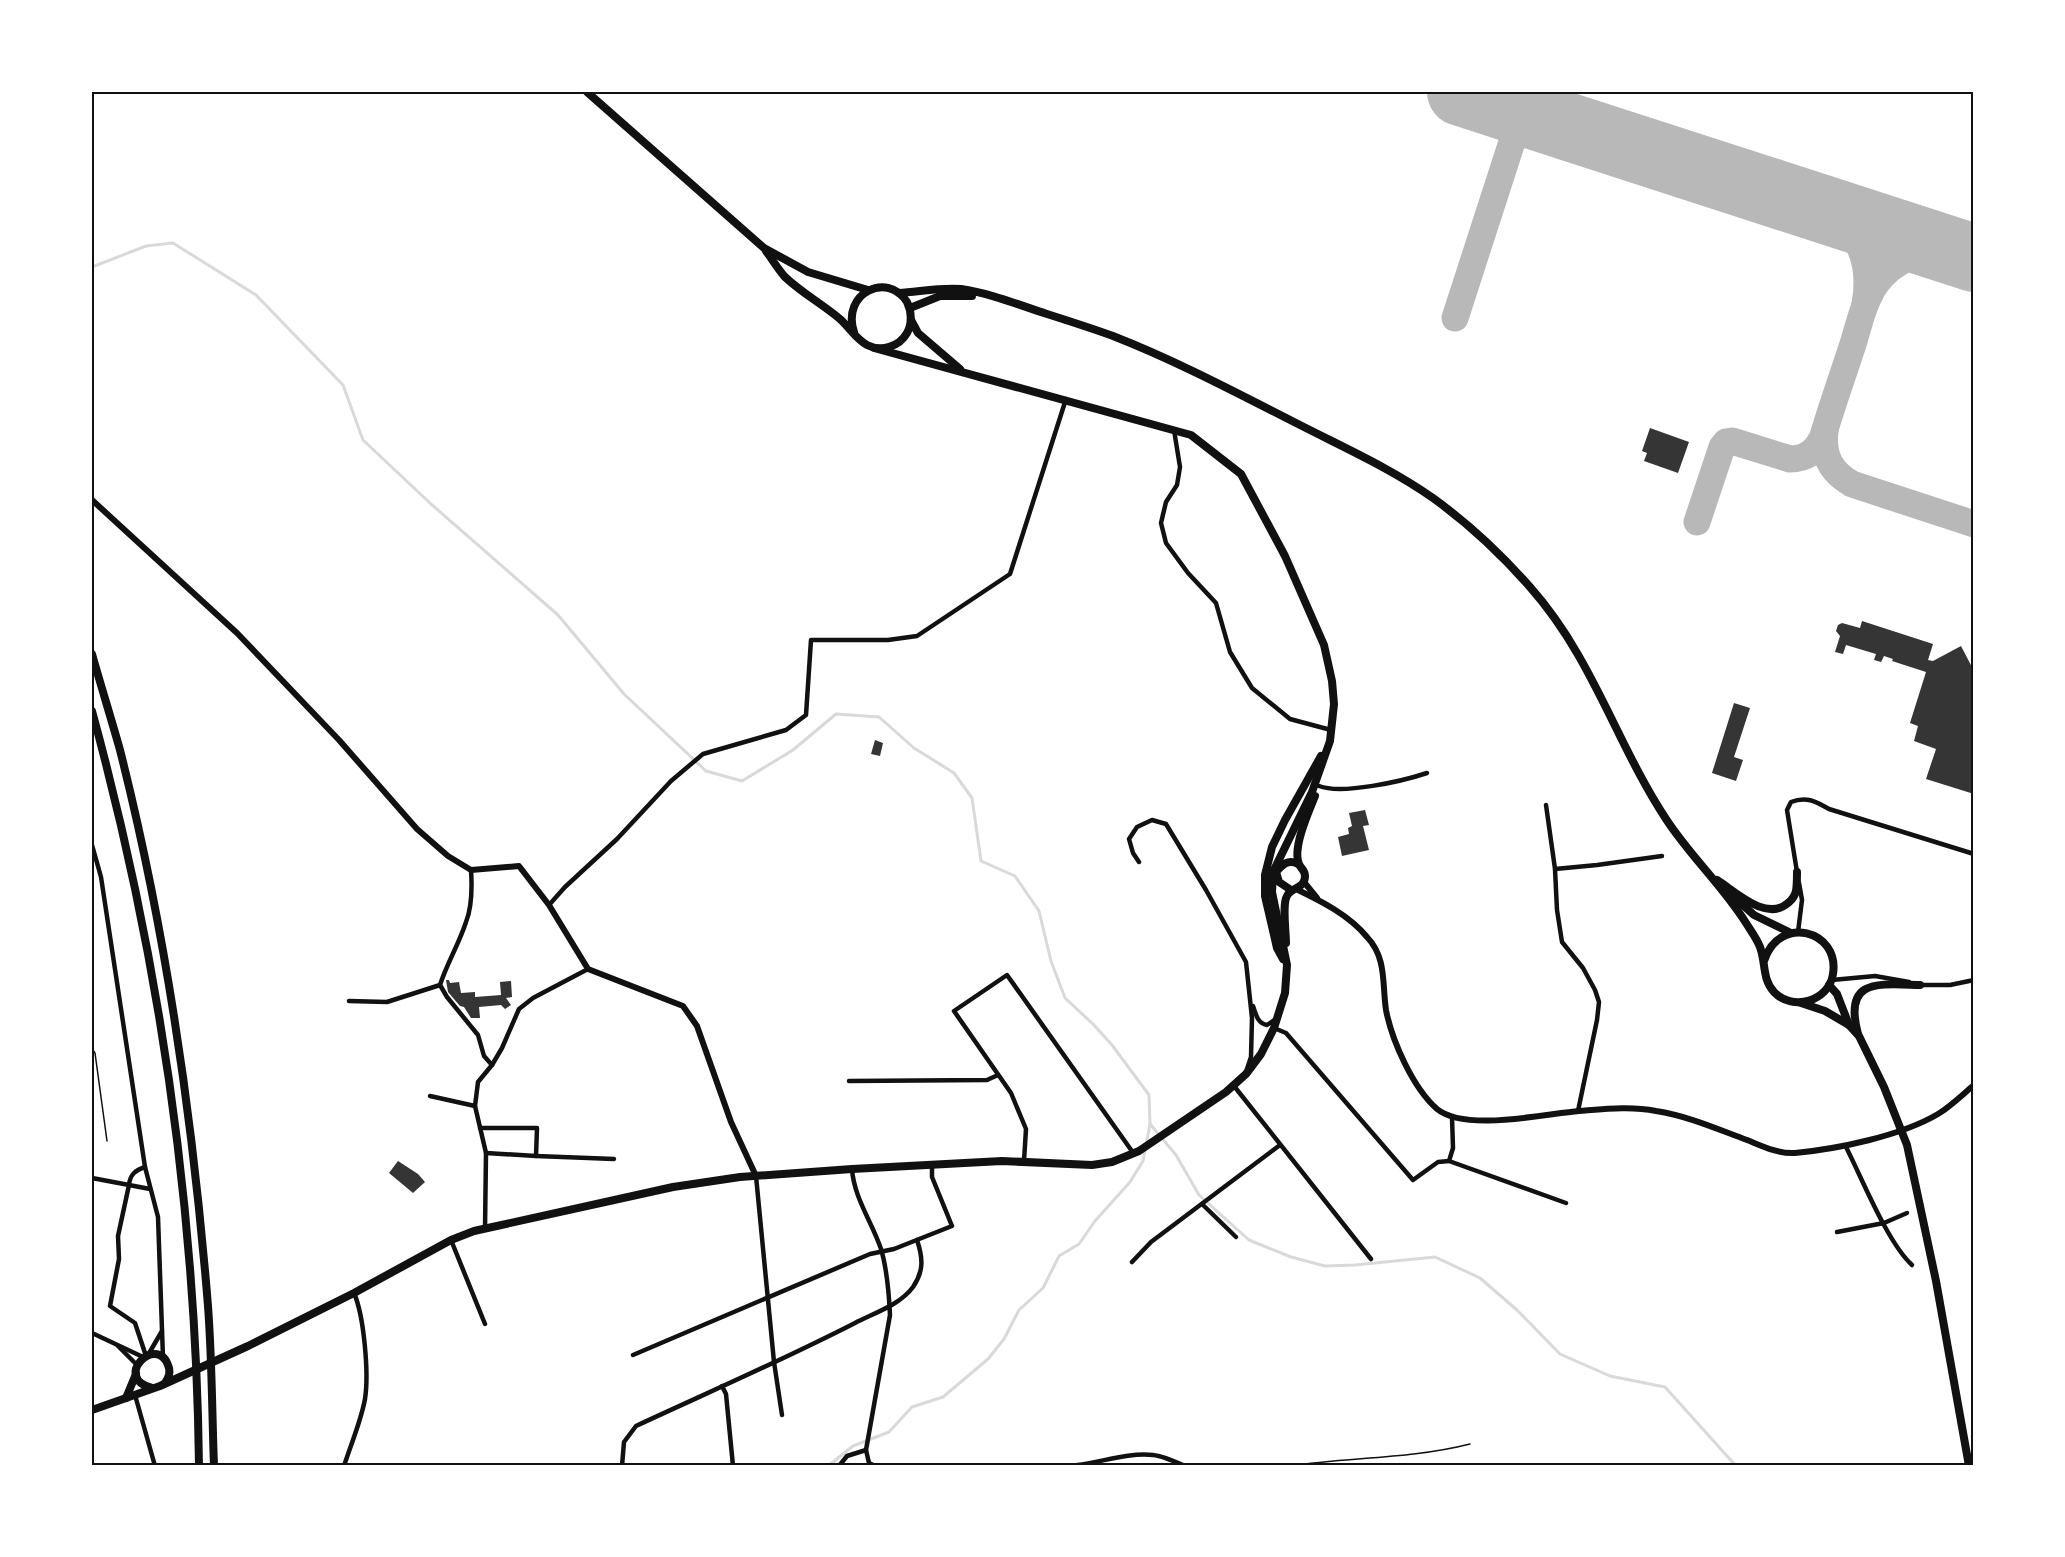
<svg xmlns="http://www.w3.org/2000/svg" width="2065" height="1557" viewBox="0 0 2065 1557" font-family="'Sofia Sans Condensed',sans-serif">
<rect width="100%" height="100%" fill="#fff"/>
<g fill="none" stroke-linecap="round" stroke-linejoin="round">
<g stroke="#d9d9d9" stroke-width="3">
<polyline points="92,267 146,246 173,243 256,295 343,385 363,440 431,504 558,615 624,694 706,771 742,781 793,750 836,714 879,717 914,748 954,773 972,798 981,861 1015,876 1039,911 1051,961 1065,998 1093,1024 1112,1045 1149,1095 1150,1124 1176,1155 1199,1195 1249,1240 1291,1257 1325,1266 1355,1265 1435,1257 1480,1278 1517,1310 1560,1354 1610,1376 1665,1387 1736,1466"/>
<polyline points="828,1466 853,1446 889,1432 912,1407 943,1397 988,1359 1004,1339 1019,1310 1043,1288 1059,1256 1079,1244 1095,1221 1130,1182 1143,1161 1150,1124"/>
</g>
<g stroke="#b8b8b8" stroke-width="27">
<path d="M1826,210c34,21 46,55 39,94"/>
<polyline points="1455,318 1522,111"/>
<path d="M1825,431c-3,25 6,41 27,53l122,40"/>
<path d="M1697,522l25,-75 4,-5 6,-1 58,18c17,0 27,-9 33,-23 9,-31 20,-61 30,-92 6,-19 11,-43 23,-60 16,-23 53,-41 81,-32"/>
</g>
<polyline stroke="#b8b8b8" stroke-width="68" points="1461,92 1974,258"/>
</g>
<g fill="#353535">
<polygon points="1650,428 1689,442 1678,473 1644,461 1647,453 1642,451"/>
<polygon points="1862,621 1933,644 1928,660 1933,661 1961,646 1974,671 1974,794 1926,779 1936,749 1914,741 1918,726 1910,723 1926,672 1892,661 1893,659 1884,656 1881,662 1874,660 1876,654 1846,645 1843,654 1835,652 1840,636 1836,631 1838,625 1842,623 1860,628"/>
<polygon points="1734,703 1750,708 1734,757 1743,760 1736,781 1712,773"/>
<polygon points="875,740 883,743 880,756 871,754"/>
<polygon points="1365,810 1369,825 1363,826 1369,850 1342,856 1338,837 1349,834 1348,828 1352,826 1349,813"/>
<polygon points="446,980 449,980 450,983 459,982 461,993 475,992 475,997 501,995 500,982 511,981 512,997 506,998 511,1005 505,1009 501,1005 479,1007 480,1018 471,1018 464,1007 460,1006 448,992"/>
<polygon points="398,1161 418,1174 425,1182 413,1193 389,1173"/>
</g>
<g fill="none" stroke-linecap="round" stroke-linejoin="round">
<g stroke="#111" stroke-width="1.5">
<polyline points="92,1049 95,1053 107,1141"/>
<path d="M1290,1466c59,-9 121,-7 180,-22"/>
</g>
<g stroke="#111" stroke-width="4.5">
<polyline points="1174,430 1180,467 1177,485 1166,502 1161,523 1166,543 1188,573 1216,603 1230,652 1252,688 1290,719 1331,730"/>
<path d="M1319,786c23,9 84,-5 108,-13"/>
<polyline points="1546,805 1555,869 1557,910 1562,942 1583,968 1595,990 1599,1002 1597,1020 1578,1111"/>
<polyline points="92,845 101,877 145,1167 158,1217 163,1358"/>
<polyline points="1139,862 1133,853 1129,839 1137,827 1152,820 1166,824 1206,890 1246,962 1252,1018 1251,1057 1247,1069"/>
<polyline points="1555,869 1597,865 1662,856"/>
<path d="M471,870c1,15 1,37 -5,52 -7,22 -19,41 -26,63l7,12 31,38 6,21 8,9"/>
<path d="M1797,872l-10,-62 4,-8c15,-6 24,-1 38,7l145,45"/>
<polyline points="549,905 565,887 617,839 671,781 703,754 786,730 806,715 811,640 888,640 917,636 1010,574 1066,399"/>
<polyline points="1798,932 1802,900 1799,883"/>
<polyline points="1832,980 1875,976 1909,982"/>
<polyline points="1920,985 1950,985 1974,980"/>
<polyline points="349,1001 387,1002 440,985"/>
<path d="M1253,1006c3,8 4,17 14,19l9,-6"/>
<polyline points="1274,1028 1286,1033 1413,1180 1438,1162 1449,1161 1453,1148 1452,1117"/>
<polyline points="849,1081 987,1080 998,1075"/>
<polyline points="1234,1086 1371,1259"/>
<polyline points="430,1096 475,1106"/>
<polyline points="480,1128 537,1128 536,1156 486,1153"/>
<path d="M1845,1145c17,33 42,97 67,120"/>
<polyline points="536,1156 614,1159"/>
<polyline points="1024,1161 1026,1129 1011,1093 954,1011 1007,975 1134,1154"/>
<polyline points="1449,1161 1566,1203"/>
<path d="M145,1167c-9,3 -15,7 -16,18l21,4"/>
<path d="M852,1169c2,29 20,53 29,80 6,20 8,45 9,66l-24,135 3,13 6,3"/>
<polyline points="756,1176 774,1362 782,1415"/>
<polyline points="92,1178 129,1185 118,1236 119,1259 110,1306 135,1323 146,1356"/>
<polyline points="1202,1204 1236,1237"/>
<polyline points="485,1229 486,1153 475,1106 478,1082 492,1065 502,1048 519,1009 533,998 588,969"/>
<polyline points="1837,1232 1884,1223 1907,1213"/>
<polyline points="451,1240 485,1324"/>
<polyline points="1132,1262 1151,1242 1280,1145"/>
<polyline points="92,1333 143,1357"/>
<polyline points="118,1346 137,1365"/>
<polyline points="148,1355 162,1331"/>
<polyline points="633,1355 870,1254 894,1249 952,1226 932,1177 932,1166"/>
<polyline points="722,1386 726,1394 733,1466"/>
<polyline points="135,1395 155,1466"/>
<path d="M344,1466c7,-22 17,-45 21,-67 4,-26 -1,-83 -11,-106"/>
<path d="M622,1466l2,-24 12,-16c73,-34 147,-66 219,-103 19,-10 45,-18 58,-36 11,-16 10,-29 4,-47"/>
<polyline points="839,1466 847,1456 866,1450"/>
<polyline points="1010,1466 1017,1466"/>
<path d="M1067,1466c28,-1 57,-14 86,-11 10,1 23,7 32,11"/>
</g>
<g stroke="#111" stroke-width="6">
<polyline points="92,500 237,633 339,740 417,829 448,856 471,870 519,866 549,905 588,969 683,1006 697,1026 731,1122 756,1176"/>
<polyline points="1304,882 1317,898"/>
<path d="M1296,889c25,12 53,26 71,48 20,21 15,47 19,73 6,31 27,78 51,99 28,23 107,5 142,2 26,-2 52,-5 77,0 32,5 61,18 91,29 15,6 31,14 48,13 42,-4 106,-17 143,-39 13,-8 24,-19 36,-29"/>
</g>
<g stroke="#111" stroke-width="8">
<polyline points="587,92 764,248 808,272 868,290"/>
<path d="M766,251c6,8 12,18 19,26 17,16 37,27 55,42 9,8 16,20 27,26 14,7 32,2 40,-12 5,-9 5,-21 0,-31 -19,-31 -66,-9 -53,30"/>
<path d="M899,293c19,-1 42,-6 62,-4 29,4 58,16 86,25 22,7 44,14 66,22 64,25 126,58 187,89 45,23 92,44 133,73 36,26 68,56 97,89 63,71 86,156 136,232 24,37 57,67 80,104 5,8 11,16 14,24 6,16 2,32 14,45 19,20 55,9 59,-18 7,-44 -54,-60 -69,-13"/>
<polyline points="910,308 940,296 972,296"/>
<polyline points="911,320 918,333 960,369"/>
<polyline points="1275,869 1279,882 1291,890"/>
<path d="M1273,875c8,-8 13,-17 25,-11"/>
<path d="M1717,880c19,12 49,42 71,23 4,-3 7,-8 8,-12 1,-6 1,-13 1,-19"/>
<polyline points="1727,891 1754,915 1791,933"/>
<path d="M1286,943c0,-11 -4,-39 1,-47 4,-9 18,-7 18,-20 0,-6 -4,-7 -6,-12 -7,-16 10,-53 16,-68"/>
<polyline points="1283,959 1277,948 1265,896 1265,875 1272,847 1285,820 1321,756"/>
<polyline points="1829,985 1837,994 1849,1025"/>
<polyline points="1801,1003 1825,1011 1849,1025 1859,1036 1884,1087 1907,1145 1936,1281 1969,1466"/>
<path d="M1858,1034c-15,-56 20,-50 62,-49"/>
<path d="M152,1388c-40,-10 4,-54 16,-23 3,7 1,12 -3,18"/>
<polyline points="126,1398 136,1374"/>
<polyline points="92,1410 160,1386 248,1346 354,1293 451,1240 474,1231 673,1187 740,1177 852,1169 1002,1161 1092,1165 1112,1162 1139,1151 1226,1092 1246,1074 1261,1054 1274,1028 1285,993 1287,965 1272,892 1273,872 1312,792 1330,741 1334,704 1332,681 1324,645 1285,556 1241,474 1191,435 874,348"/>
</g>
<g stroke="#111" stroke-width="8">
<path d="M92,654c9,32 19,64 28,96 46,182 73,370 88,556 4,53 4,107 6,160"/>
<path d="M92,711c67,245 104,501 107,755"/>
</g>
</g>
<rect width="2065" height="1557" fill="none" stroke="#ffffff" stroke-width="186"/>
<rect x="93" y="93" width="1879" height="1371" fill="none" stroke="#111" stroke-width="2"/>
</svg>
